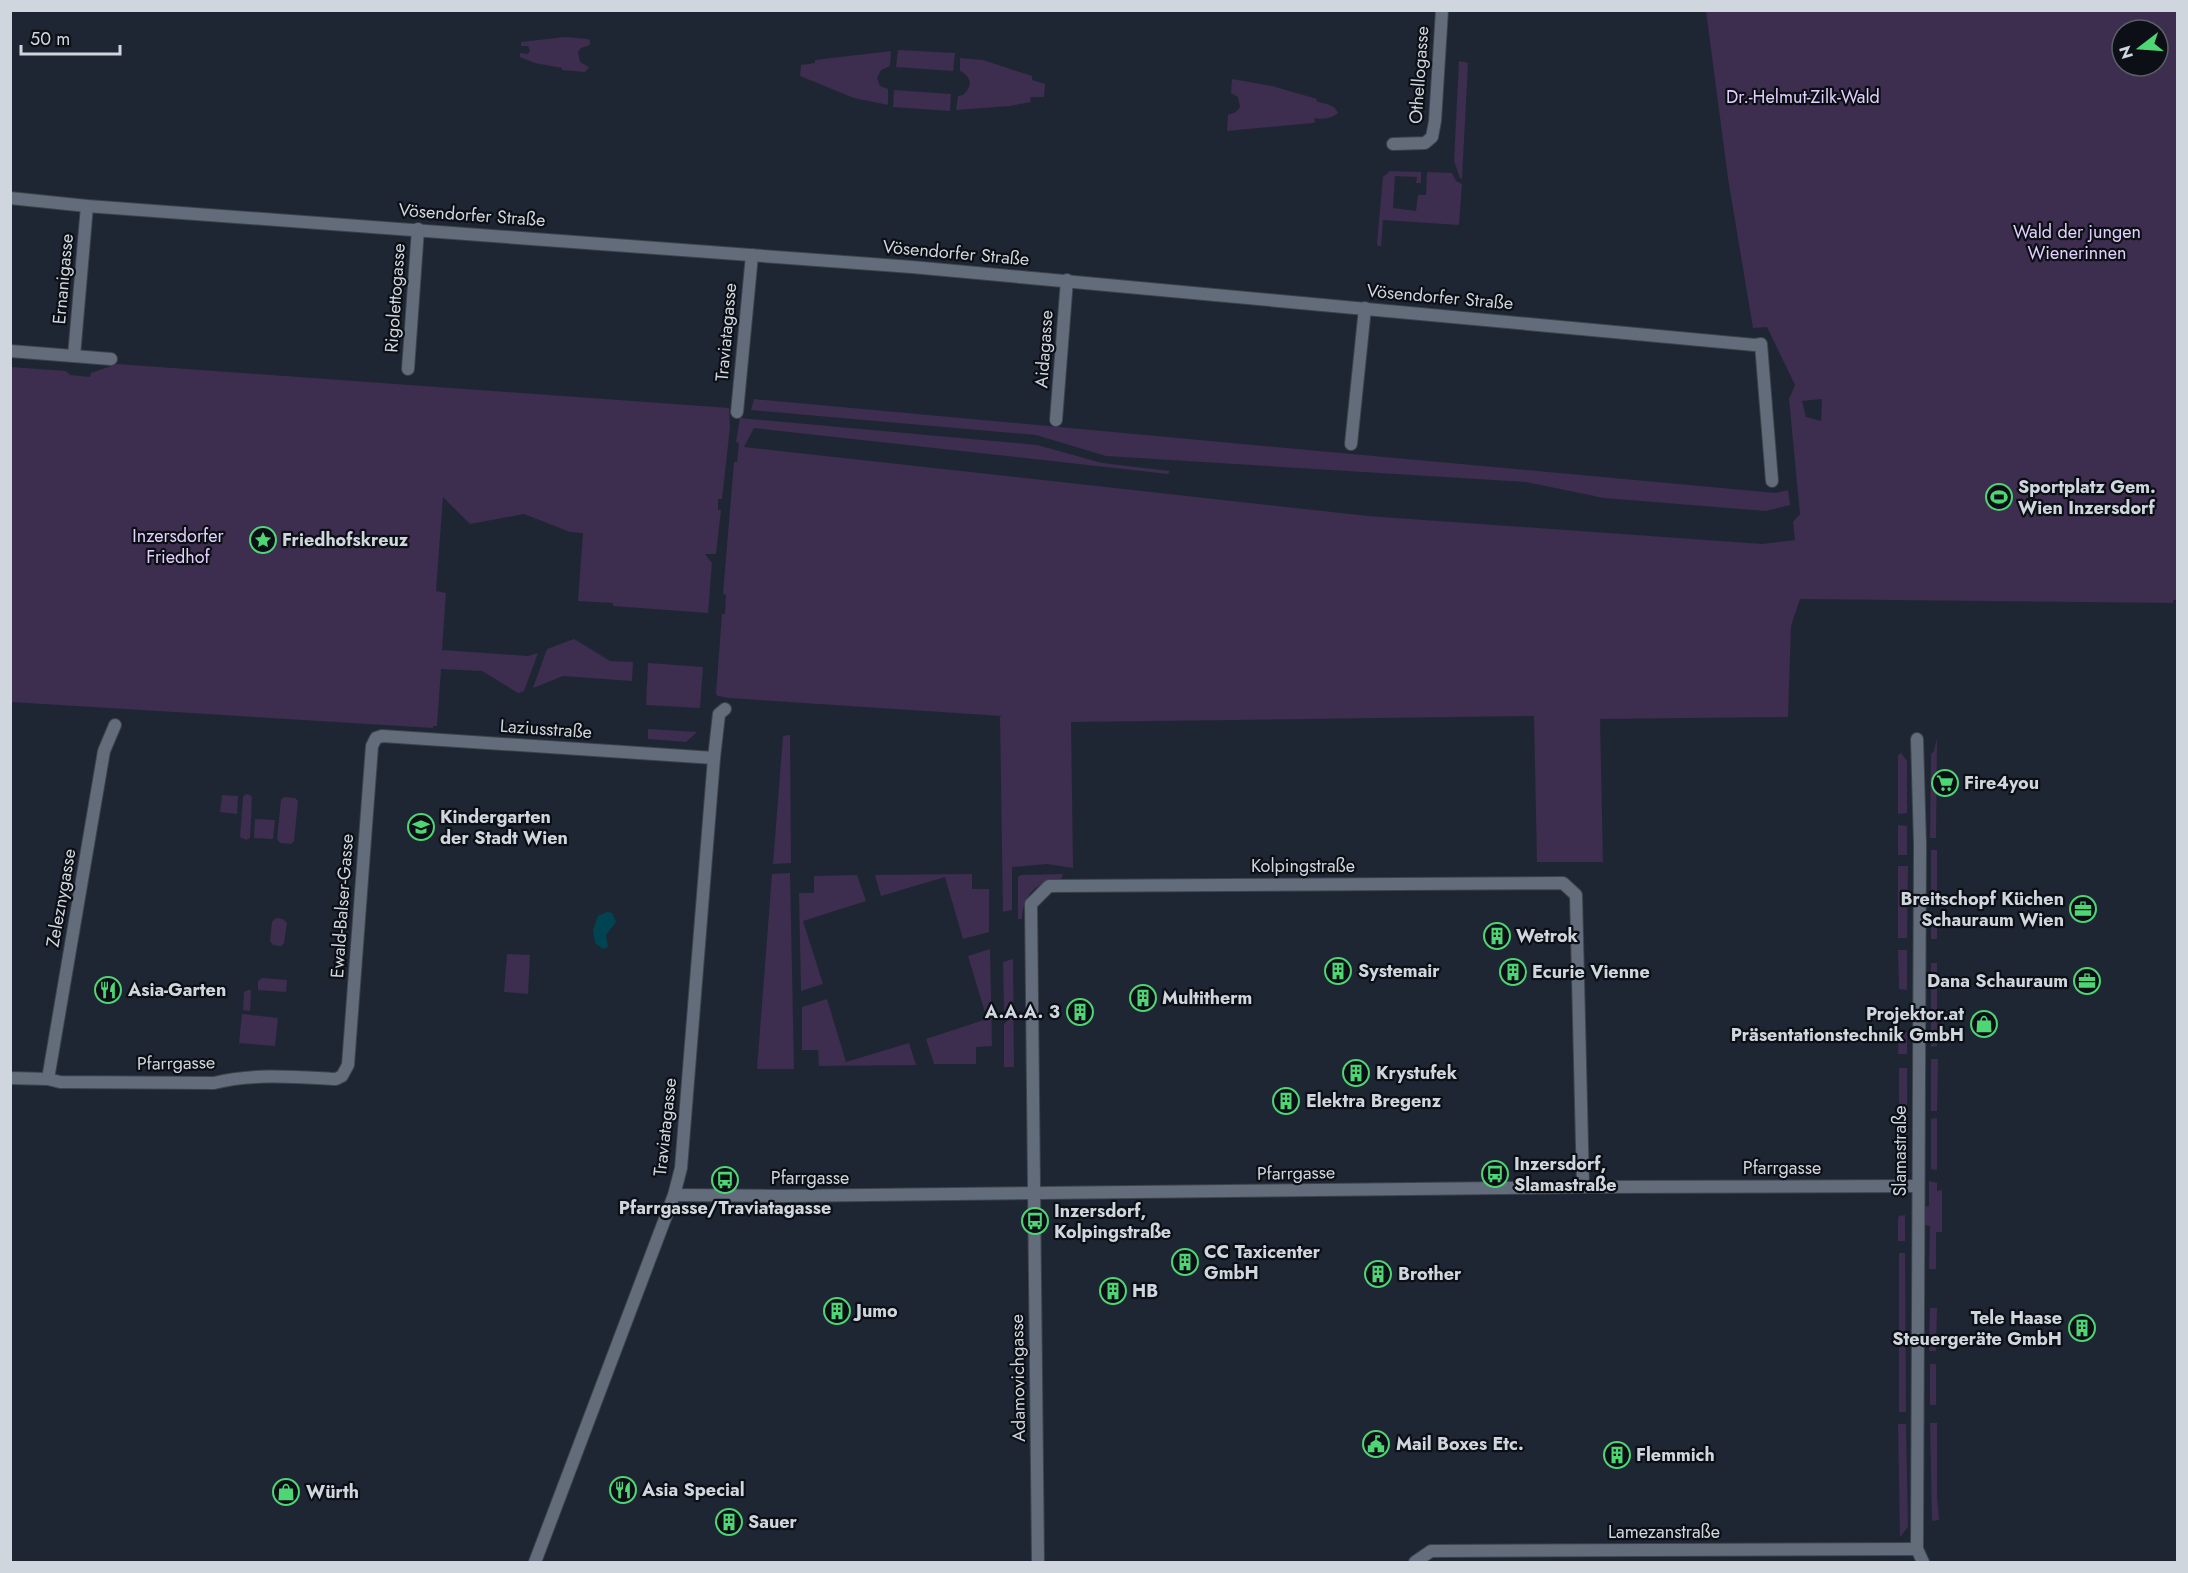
<svg xmlns="http://www.w3.org/2000/svg" width="2188" height="1573" viewBox="0 0 2188 1573" font-family="Jost,sans-serif">
<rect width="100%" height="100%" fill="#1f2633"/>
<g fill="#3d2d4e" fill-rule="evenodd">
<path d="M1706,11h471v589h-4v3l-373,-4 -9,27 -3,91 -188,2 3,143h-66l-3,-146 -463,6 2,146 -26,-4 -35,3v43l-9,2 -3,-195 2,-1 -273,-18 -11,-2 -2,-2 6,-80h3l1,-19 -3,-1 11,-132h3l2,-19 -3,-1 4,-24 297,27 65,18 68,8 -2,3 -414,-46 -10,19 624,69 394,28 33,-4 -2,-18 7,-8 -11,-115 6,-14 -28,-58 -14,1 -25,-150zM2122,30h36v36h-36zM1822,399l-1,22 -15,-4 -4,-16z"/>
<polygon points="565,37 588,39 590,41 590,45 581,48 578,52 580,62 589,67 585,72 562,70 562,68 535,63 520,57 520,53 528,54 530,50 528,46 521,46 521,42"/>
<polygon points="898,50 955,53 953,71 896,67"/>
<polygon points="891,51 890,66 881,70 877,78 880,86 888,89 888,105 854,98 800,76 801,65 815,63 815,60"/>
<path d="M960,58l23,2 49,16v4l13,4 -1,13h-14l1,5 -21,4 -54,4 2,-14 5,-1c10,-9 9,-18 -3,-24z"/>
<polygon points="1459,61 1468,63 1462,179 1460,178 1454,161"/>
<path d="M1232,79l40,7 45,13 -1,2c8,3 19,3 22,12 -5,5 -17,7 -24,5l1,4 -2,1 -86,8 1,-16 8,-3 4,-5 -2,-10 -7,-4z"/>
<polygon points="894,90 951,94 950,111 893,107"/>
<polygon points="1390,171 1421,172 1421,183 1416,183 1417,177 1395,176 1393,208 1416,211 1418,195 1426,195 1427,172 1452,173 1456,181 1462,184 1459,225 1383,220 1381,246 1378,246 1377,243 1383,177"/>
<polygon points="117,364 729,408 730,427 722,499 718,499 718,510 721,510 716,554 705,554 712,563 708,613 613,606 613,603 578,601 583,533 570,532 524,514 470,524 443,497 436,591 446,593 442,650 528,656 538,653 524,691 518,693 482,671 441,669 437,726 433,726 433,728 11,702 11,367 66,371 70,375 90,377 91,373"/>
<polygon points="754,399 1776,493 1788,490 1790,505 1766,511 1604,498 1526,482 1106,456 1036,435 751,410"/>
<polygon points="574,639 610,661 633,662 632,681 563,676 533,688 547,649"/>
<polygon points="648,663 703,667 700,708 646,705"/>
<polygon points="648,729 697,732 686,742 648,739"/>
<polygon points="790,735 791,863 773,864 783,736"/>
<polygon points="1937,738 1936,838 1930,838 1931,754 1934,751"/>
<polygon points="1901,753 1907,761 1907,813 1898,814 1898,755"/>
<polygon points="246,794 250,795 252,798 250,838 246,840 240,837 243,797"/>
<polygon points="222,795 238,796 237,814 220,812"/>
<polygon points="284,797 295,798 298,801 294,841 291,844 280,843 277,839 281,800"/>
<polygon points="255,819 275,820 273,839 254,838"/>
<polygon points="1898,825 1907,826 1907,855 1898,855"/>
<rect x="1931" y="850" width="6" height="52"/>
<polygon points="1898,866 1908,866 1907,938 1898,938"/>
<polygon points="790,873 794,1069 757,1069 772,874"/>
<polygon points="972,874 972,889 989,889 989,932 963,939 945,877 881,896 875,875"/>
<path d="M1063,874l-2,5c-24,2 -38,15 -39,40h-4v-42l3,-2z"/>
<polygon points="857,875 866,901 803,921 823,984 801,991 799,893 814,893 814,876"/>
<rect x="1931" y="916" width="6" height="23"/>
<polygon points="276,918 283,919 287,923 284,943 281,946 273,945 270,941 272,922"/>
<polygon points="990,949 992,1046 976,1047 976,1064 934,1064 926,1039 987,1019 968,956"/>
<polygon points="1898,950 1907,950 1907,990 1899,989"/>
<polygon points="507,954 530,955 528,994 504,992"/>
<polygon points="1013,959 1014,1067 1004,1067 1004,1024 1007,1021 1007,1012 1004,1011 1003,962"/>
<polygon points="1931,963 1937,963 1937,1046 1931,1047"/>
<polygon points="262,978 287,980 286,992 258,990 258,981"/>
<polygon points="248,990 251,990 250,1011 243,1010 244,992"/>
<polygon points="827,999 846,1062 909,1043 916,1065 819,1066 818,1050 802,1050 802,1007"/>
<polygon points="242,1014 278,1018 275,1046 239,1043"/>
<polygon points="1899,1032 1907,1032 1907,1054 1898,1054"/>
<polygon points="1931,1059 1938,1059 1937,1111 1931,1111"/>
<polygon points="1899,1068 1907,1068 1907,1157 1899,1168"/>
<polygon points="1937,1118 1937,1170 1931,1169 1931,1119"/>
<polygon points="1929,1181 1937,1183 1937,1191 1942,1190 1942,1232 1936,1232 1936,1269 1929,1269 1930,1226 1925,1225 1924,1207 1929,1206"/>
<polygon points="1905,1215 1905,1241 1898,1241 1898,1219 1899,1216"/>
<polygon points="1899,1253 1905,1253 1906,1412 1899,1412"/>
<polygon points="1930,1308 1937,1308 1936,1351 1929,1351"/>
<rect x="1930" y="1364" width="6" height="41"/>
<polygon points="1930,1423 1937,1423 1937,1496 1939,1520 1932,1521"/>
<polygon points="1898,1424 1906,1424 1908,1527 1900,1537"/>
</g>
<polygon fill="#004452" points="607,912 612,913 616,922 606,935 608,947 603,949 595,943 593,930 598,916"/>
<g fill="none" stroke-linecap="round" stroke-linejoin="round">
<defs>
<g id="minor">
<polyline points="1393,144 1425,143 1432,137 1435,121 1442,10"/>
<polyline points="10,198 87,206 912,267 1755,345 1761,344 1772,481"/>
<polyline points="10,351 111,359"/>
<polyline points="74,356 87,206"/>
<polyline points="408,369 418,229"/>
<polyline points="737,412 752,255"/>
<polyline points="1056,420 1067,280"/>
<polyline points="1351,444 1365,308"/>
<polyline points="1917,739 1920,844 1917,1549 1923,1562"/>
<path d="M10,1078l38,1 12,3 154,1c40,-10 82,-6 122,-4l6,-3 6,-11 24,-319 4,-8 6,-2 332,22"/>
<polyline points="48,1079 104,751 115,725"/>
<polyline points="674,1195 779,1196 1583,1187 1918,1186"/>
<polyline points="535,1562 674,1195 681,1168 714,758 719,714 725,709"/>
<polyline points="1038,1562 1031,904 1049,886 1563,883 1576,895 1583,1187"/>
<polyline points="1415,1562 1431,1551 1917,1549"/>
</g>
</defs>
<use href="#minor" stroke="#3c434d" stroke-width="14"/>
<use href="#minor" stroke="#636c7b" stroke-width="12"/>
</g>
<defs>
<symbol id="stadium-ring" viewBox="-11 -11 22 22"><circle r="9.5" fill="#0c0f15" stroke="#4ed675" stroke-width="1.5"/><path d="M0-5a6.5 5 0 1 0 0 10a6.5 5 0 1 0 0-10ZM-3.5-1.8h7v3.6h-7Z" fill="#4ed675"/></symbol>
<symbol id="sight-ring" viewBox="-11 -11 22 22"><circle r="9.5" fill="#0c0f15" stroke="#4ed675" stroke-width="1.5"/><path d="M0-6L1.8-2.2L6-1.7L2.9 1.2L3.7 5.4L0 3.3L-3.7 5.4L-2.9 1.2L-6-1.7L-1.8-2.2Z" fill="#4ed675"/></symbol>
<symbol id="supermarket-ring" viewBox="-11 -11 22 22"><circle r="9.5" fill="#0c0f15" stroke="#4ed675" stroke-width="1.5"/><path d="M-6-5.5h2.5l.6 2H6L4.5 2H-2.5L-4.4-4H-6ZM-1.5 3.2a1.3 1.3 0 1 0 .1 0ZM3 3.2a1.3 1.3 0 1 0 .1 0Z" fill="#4ed675"/></symbol>
<symbol id="school-ring" viewBox="-11 -11 22 22"><circle r="9.5" fill="#0c0f15" stroke="#4ed675" stroke-width="1.5"/><path d="M0-5L7-2L0 1L-7-2ZM-4 1L0 2.5L4 1V4Q0 6-4 4Z" fill="#4ed675"/></symbol>
<symbol id="office-ring" viewBox="-11 -11 22 22"><circle r="9.5" fill="#0c0f15" stroke="#4ed675" stroke-width="1.5"/><path d="M-6-3h4V-5.5h4V-3h4V5H-6ZM-1-4.5V-3h2v-1.5ZM-6 0V1H6V0Z" fill="#4ed675"/></symbol>
<symbol id="building-ring" viewBox="-11 -11 22 22"><circle r="9.5" fill="#0c0f15" stroke="#4ed675" stroke-width="1.5"/><path d="M-4-6H4V6H1V3H-1V6H-4ZM-2.5-4.3h1.7v1.8h-1.7ZM.8-4.3h1.7v1.8H.8ZM-2.5-1h1.7V.8h-1.7ZM.8-1h1.7V.8H.8Z" fill="#4ed675"/></symbol>
<symbol id="restaurant-ring" viewBox="-11 -11 22 22"><circle r="9.5" fill="#0c0f15" stroke="#4ed675" stroke-width="1.5"/><path d="M-5-6h1v4h1v-4h1v4h1v-4h1v5L-1.5 .5V6h-2V.5L-5-1ZM5-6V6H3V1.5H1.5Q1.5-4 5-6Z" fill="#4ed675"/></symbol>
<symbol id="shop-ring" viewBox="-11 -11 22 22"><circle r="9.5" fill="#0c0f15" stroke="#4ed675" stroke-width="1.5"/><path d="M-5-2.5h2.3a2.7 3.5 0 0 1 5.4 0H5L5.5 6h-11ZM-1.5-2.5h3a1.5 2.3 0 0 0-3 0Z" fill="#4ed675"/></symbol>
<symbol id="bus-ring" viewBox="-11 -11 22 22"><circle r="9.5" fill="#0c0f15" stroke="#4ed675" stroke-width="1.5"/><path d="M-5-6H5V4H4V6H2V4H-2V6H-4V4H-5ZM-3.5-4V0h7V-4ZM-3.5 1.2v1.5H-2V1.2ZM2 1.2v1.5H3.5V1.2Z" fill="#4ed675"/></symbol>
<symbol id="civic-ring" viewBox="-11 -11 22 22"><circle r="9.5" fill="#0c0f15" stroke="#4ed675" stroke-width="1.5"/><path d="M-.6-6.5H3V-4.5H.6V-3L4-1V1h2V6H-6V1h2V-1L-.6-3ZM-1.2 2.5V6h2.4V2.5Z" fill="#4ed675"/></symbol>
</defs>
<g fill-rule="evenodd">
<use href="#stadium-ring" x="1984" y="482" width="30" height="30"/>
<use href="#sight-ring" x="248" y="525" width="30" height="30"/>
<use href="#supermarket-ring" x="1930" y="768" width="30" height="30"/>
<use href="#school-ring" x="406" y="812" width="30" height="30"/>
<use href="#office-ring" x="2068" y="894" width="30" height="30"/>
<use href="#building-ring" x="1482" y="921" width="30" height="30"/>
<use href="#building-ring" x="1323" y="956" width="30" height="30"/>
<use href="#building-ring" x="1498" y="957" width="30" height="30"/>
<use href="#office-ring" x="2072" y="966" width="30" height="30"/>
<use href="#restaurant-ring" x="93" y="975" width="30" height="30"/>
<use href="#building-ring" x="1128" y="983" width="30" height="30"/>
<use href="#building-ring" x="1065" y="997" width="30" height="30"/>
<use href="#shop-ring" x="1969" y="1009" width="30" height="30"/>
<use href="#building-ring" x="1341" y="1058" width="30" height="30"/>
<use href="#building-ring" x="1271" y="1086" width="30" height="30"/>
<use href="#bus-ring" x="1480" y="1159" width="30" height="30"/>
<use href="#bus-ring" x="710" y="1165" width="30" height="30"/>
<use href="#bus-ring" x="1020" y="1206" width="30" height="30"/>
<use href="#building-ring" x="1170" y="1247" width="30" height="30"/>
<use href="#building-ring" x="1363" y="1259" width="30" height="30"/>
<use href="#building-ring" x="1098" y="1276" width="30" height="30"/>
<use href="#building-ring" x="822" y="1296" width="30" height="30"/>
<use href="#building-ring" x="2067" y="1313" width="30" height="30"/>
<use href="#civic-ring" x="1361" y="1429" width="30" height="30"/>
<use href="#building-ring" x="1602" y="1440" width="30" height="30"/>
<use href="#restaurant-ring" x="608" y="1475" width="30" height="30"/>
<use href="#shop-ring" x="271" y="1477" width="30" height="30"/>
<use href="#building-ring" x="714" y="1507" width="30" height="30"/>
</g>
<g text-anchor="middle" stroke-width="4.5" stroke-linejoin="round" paint-order="stroke">
<g font-size="18" fill="#d0d6de" stroke="#0c0f15">
<text transform="translate(1419 75) rotate(-86)" y="6">Othellogasse</text>
<text transform="translate(472 215) rotate(4)" y="6">Vösendorfer Straße</text>
<text transform="translate(956 253) rotate(5)" y="6">Vösendorfer Straße</text>
<text transform="translate(63 279) rotate(-85)" y="6">Ernanigasse</text>
<text transform="translate(1440 297) rotate(5)" y="6">Vösendorfer Straße</text>
<text transform="translate(395 298) rotate(-86)" y="6">Rigolettogasse</text>
<text transform="translate(726 332) rotate(-85)" y="6">Traviatagasse</text>
<text transform="translate(1044 349) rotate(-86)" y="6">Aidagasse</text>
<text transform="translate(546 729) rotate(4)" y="6">Laziusstraße</text>
<text x="1303" y="872">Kolpingstraße</text>
<text transform="translate(61 898) rotate(-80)" y="6">Zeleznygasse</text>
<text transform="translate(342 906) rotate(-86)" y="6">Ewald-Balser-Gasse</text>
<text transform="translate(176 1063) rotate(-1)" y="6">Pfarrgasse</text>
<text transform="translate(665 1127) rotate(-84)" y="6">Traviatagasse</text>
<text transform="translate(1900 1151) rotate(-90)" y="6">Slamastraße</text>
<text x="1782" y="1174">Pfarrgasse</text>
<text transform="translate(1296 1173) rotate(-1)" y="6">Pfarrgasse</text>
<text x="810" y="1184">Pfarrgasse</text>
<text transform="translate(1018 1378) rotate(-91)" y="6">Adamovichgasse</text>
<text x="1664" y="1538">Lamezanstraße</text>
</g>
<g font-size="18" fill="#e3cffd" stroke="#0c0f15">
<text x="1803" y="103">Dr.-Helmut-Zilk-Wald</text>
<text x="2077" y="238">Wald der jungen<tspan x="2077" dy="21">Wienerinnen</tspan></text>
<text x="178" y="542">Inzersdorfer<tspan x="178" dy="21">Friedhof</tspan></text>
</g>
<g font-size="18" font-weight="bold" fill="#d0d6de" stroke="#0c0f15" text-anchor="start">
<text x="2018" y="493">Sportplatz Gem.<tspan x="2018" dy="21">Wien Inzersdorf</tspan></text>
<text x="282" y="546">Friedhofskreuz</text>
<text x="1964" y="789">Fire4you</text>
<text x="440" y="823">Kindergarten<tspan x="440" dy="21">der Stadt Wien</tspan></text>
<text x="2064" y="905" text-anchor="end">Breitschopf Küchen<tspan x="2064" dy="21">Schauraum Wien</tspan></text>
<text x="1516" y="942">Wetrok</text>
<text x="1358" y="977">Systemair</text>
<text x="1532" y="978">Ecurie Vienne</text>
<text x="2068" y="987" text-anchor="end">Dana Schauraum</text>
<text x="128" y="996">Asia-Garten</text>
<text x="1162" y="1004">Multitherm</text>
<text x="1060" y="1018" text-anchor="end">A.A.A. 3</text>
<text x="1964" y="1020" text-anchor="end">Projektor.at<tspan x="1964" dy="21">Präsentationstechnik GmbH</tspan></text>
<text x="1376" y="1079">Krystufek</text>
<text x="1306" y="1107">Elektra Bregenz</text>
<text x="1514" y="1170">Inzersdorf,<tspan x="1514" dy="21">Slamastraße</tspan></text>
<text x="725" y="1214" text-anchor="middle">Pfarrgasse/Traviatagasse</text>
<text x="1054" y="1217">Inzersdorf,<tspan x="1054" dy="21">Kolpingstraße</tspan></text>
<text x="1204" y="1258">CC Taxicenter<tspan x="1204" dy="21">GmbH</tspan></text>
<text x="1398" y="1280">Brother</text>
<text x="1132" y="1297">HB</text>
<text x="856" y="1317">Jumo</text>
<text x="2062" y="1324" text-anchor="end">Tele Haase<tspan x="2062" dy="21">Steuergeräte GmbH</tspan></text>
<text x="1396" y="1450">Mail Boxes Etc.</text>
<text x="1636" y="1461">Flemmich</text>
<text x="642" y="1496">Asia Special</text>
<text x="306" y="1498">Würth</text>
<text x="748" y="1528">Sauer</text>
</g>
</g>
<rect width="2188" height="1573" fill="none" stroke="#d0d6de" stroke-width="24"/>
<g transform="translate(2140 48) rotate(253)"><circle r="28" fill="#0c0f15" stroke="#5a5f65" stroke-width="1.5"/>
<path d="M0-4.5L10 22L0 15L-10 22Z" fill="#4ed675"/>
<text y="-9" font-size="16" font-weight="bold" text-anchor="middle" fill="#d0d6de">N</text>
</g>
<path d="M21 45v9h99v-9" fill="none" stroke="#d0d6de" stroke-width="3"/>
<text x="30" y="45" font-size="18" fill="#d0d6de" stroke="#0c0f15" stroke-width="4.5" paint-order="stroke">50 m</text>
</svg>
